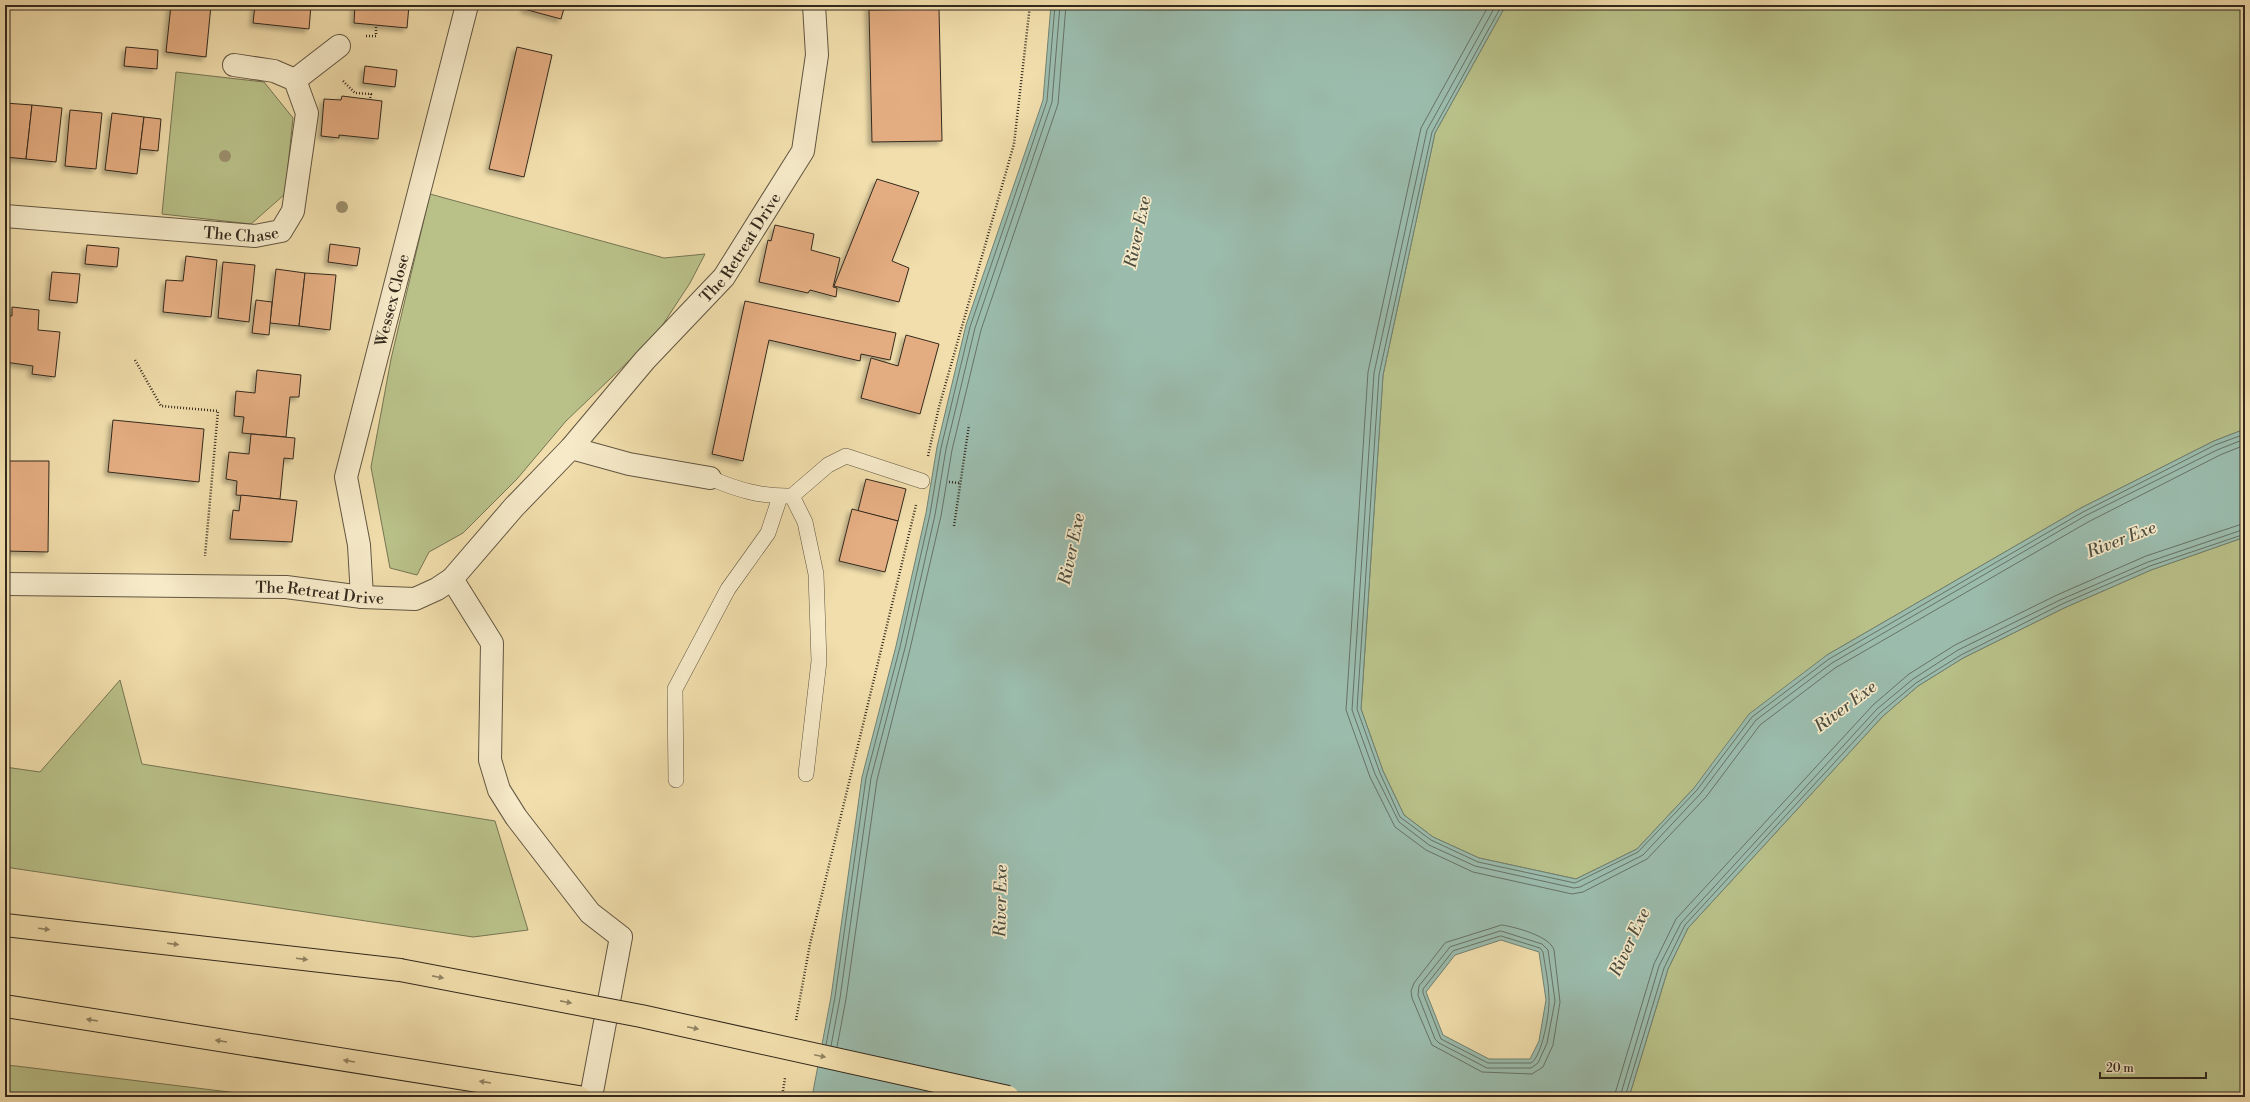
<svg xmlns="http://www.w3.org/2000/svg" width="2250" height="1102" viewBox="0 0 2250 1102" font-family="'Libre Bodoni',serif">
<defs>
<filter id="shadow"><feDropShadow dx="-3.5" dy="3.5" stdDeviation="2" flood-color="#0004"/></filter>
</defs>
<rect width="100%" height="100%" fill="#f1deac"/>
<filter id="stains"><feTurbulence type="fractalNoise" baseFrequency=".005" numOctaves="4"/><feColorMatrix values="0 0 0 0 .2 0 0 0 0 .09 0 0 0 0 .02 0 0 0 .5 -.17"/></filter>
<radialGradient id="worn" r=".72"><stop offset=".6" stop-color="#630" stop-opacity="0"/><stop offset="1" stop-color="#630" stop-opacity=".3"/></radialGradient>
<g fill="#b9c189" stroke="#767553">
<polygon points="1506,5 2245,5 2245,429 2214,441 2081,508 1827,655 1694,788 1637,849 1576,879 1479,858 1433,837 1404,815 1383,771 1361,709 1383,375 1435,133"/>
<polygon points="176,72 264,82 293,118 285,194 251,224 162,214"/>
<polygon points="430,194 664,258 705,254 690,283 656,335 566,421 517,479 463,533 429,552 417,575 390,568 371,467 391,359"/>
<polygon points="2245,537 2245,1097 1629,1097 1668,969 1688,928 1883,716 1918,686 1963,658 2064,608 2151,570"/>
<polygon points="120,680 142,764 495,821 528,930 473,937 5,867 5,767 40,772"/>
<polygon points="5,1065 16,1066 270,1097 5,1097"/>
</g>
<path fill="#9bbcad" stroke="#718173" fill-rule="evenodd" d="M1051,5h455l-71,128 -52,242 -22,334 22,62 21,44 29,22 46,21 97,21 61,-30 57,-61 55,-74 78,-59 254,-147 133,-67 31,-12v108l-94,33 -87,38 -101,50 -45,28 -35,30 -195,212 -20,41 -39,128h-817l19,-100 31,-220 34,-131 30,-133 11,-66 29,-122 77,-225zM1501,940l38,12 7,48 -7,41 -9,18h-41l-46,-24 -17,-43 29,-37z"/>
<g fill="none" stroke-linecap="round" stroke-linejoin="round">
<g stroke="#677265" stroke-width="1">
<polyline points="1489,5 1421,128 1368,372 1346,710 1370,777 1395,827 1426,850 1473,872 1572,894 1583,892 1647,859 1706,797 1760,725 1835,668 2088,522 2220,455 2245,445"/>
<polyline points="1496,5 1427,130 1374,373 1352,710 1375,774 1399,822 1429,845 1475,866 1574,888 1580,887 1643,855 1701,793 1756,720 1832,663 2085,516 2217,450 2245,439"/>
<polyline points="1502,5 1432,132 1379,375 1357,709 1380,773 1400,817 1431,840 1478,862 1575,883 1638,852 1697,790 1752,717 1829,659 2083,512 2215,445 2245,434"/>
<path d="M1502,925c13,2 48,11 52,25l6,52 -7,43 -10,22 -11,7 -50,-2 -50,-27 -20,-47 -1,-7 3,-8 31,-40z"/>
<polygon points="1501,931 1542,944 1548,950 1555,1001 1547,1043 1538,1063 1531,1068 1487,1068 1439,1043 1435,1039 1418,995 1419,986 1450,947"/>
<path d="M1501,936l39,12 3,4c2,15 6,31 6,47 1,12 -7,58 -18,64h-43l-47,-24 -18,-46v-4l30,-38z"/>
<polyline points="826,1045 835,997 866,778 900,647 930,514 941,448 970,327 1047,101 1055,5"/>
<polyline points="831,1046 840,998 871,778 905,648 935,515 946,449 975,328 1052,102 1060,5"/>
<polyline points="837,1047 846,999 877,780 910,649 941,516 952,450 981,330 1058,104 1066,5"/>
<polyline points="1614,1097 1654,964 1676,919 1873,705 1909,674 1955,645 2057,595 2146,556 2245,523"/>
<polyline points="1620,1097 1659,966 1681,923 1877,709 1913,679 1958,650 2060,600 2148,562 2245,529"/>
<polyline points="1625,1097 1664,968 1685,925 1880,713 1916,683 1961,655 2062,604 2150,566 2245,534"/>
</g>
</g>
<g fill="#e4ad81" stroke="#33291d" filter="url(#shadow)">
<polygon points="171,5 211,5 206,57 166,52"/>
<polygon points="255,5 311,5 309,29 253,23"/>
<polygon points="355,5 409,5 407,28 354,23"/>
<polygon points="525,5 565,5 561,19 524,9"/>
<polygon points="869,5 924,5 924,9 869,10"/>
<polygon points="939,9 942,141 872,142 869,10"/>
<polygon points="126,47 158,50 157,69 124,66"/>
<polygon points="517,47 552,55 524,177 489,169"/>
<polygon points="365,66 397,70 395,87 363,83"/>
<polygon points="342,96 382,101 378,139 339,135 339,138 321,136 324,99 341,100"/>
<polygon points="5,103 32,105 26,159 5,157"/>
<polygon points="32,105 62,108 56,162 26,159"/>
<polygon points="70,110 102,113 96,169 65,166"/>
<polygon points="112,113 144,117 137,174 105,170"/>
<polygon points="144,117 161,119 158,151 140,149"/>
<polygon points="877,179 919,192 892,261 909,268 899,302 834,286"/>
<polygon points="775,225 814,234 811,250 840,258 833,287 837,288 836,297 810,290 808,293 759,282 768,240 771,241"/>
<polygon points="330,244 360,248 357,266 328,262"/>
<polygon points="87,245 119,248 117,267 85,264"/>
<polygon points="186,256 217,260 211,317 163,312 166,280 183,281"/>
<polygon points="223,262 255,265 249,322 218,318"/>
<polygon points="276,269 305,273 299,326 270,323"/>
<polygon points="52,272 80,274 77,303 49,300"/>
<polygon points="305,273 336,275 330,330 299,326"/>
<polygon points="256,300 272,302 269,335 252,333"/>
<polygon points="745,301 896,333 890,360 861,354 860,361 769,340 743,461 712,454"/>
<polygon points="12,307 39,310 38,330 60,332 55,377 32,374 33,366 5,362 5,315 12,316"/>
<polygon points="906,335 939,344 920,414 861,398 871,358 898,366"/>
<polygon points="257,370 301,375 299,397 290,397 286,437 242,433 244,417 234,416 236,391 255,393"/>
<polygon points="113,420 204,429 199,482 108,472"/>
<polygon points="251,434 295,438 293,459 284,458 280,499 236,495 237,481 226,479 229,452 249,454"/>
<polygon points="5,461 49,461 48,552 5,551"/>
<polygon points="866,479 906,489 898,521 858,511"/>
<polygon points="241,495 297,501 292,542 230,539 233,510 239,511"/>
<polygon points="852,509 898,521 885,572 839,561"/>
</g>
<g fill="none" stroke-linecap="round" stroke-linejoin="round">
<defs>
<g id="lane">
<path d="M710,478c28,12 52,19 82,18l36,-31 18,-9 76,25"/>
<polyline points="792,496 805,522 816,574 819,661 806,774"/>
<polyline points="676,780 675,689 728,589 768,533 780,497"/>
</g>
<g id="street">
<polyline points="295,80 339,46"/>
<path id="s1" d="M5,216l250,20 26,-5 12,-20 14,-98 -12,-33 -21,-9 -40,-6"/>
<path id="s2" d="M571,448l74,-88 79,-83 79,-126 14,-96 -3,-50"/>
<polyline points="452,579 492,643 490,760 499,790 516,817 590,913 621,937 591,1097"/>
<path id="s3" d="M5,584l281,3 76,10 53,2 22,-10 15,-10 62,-72 57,-59 58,16 81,14"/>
<path id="s4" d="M362,597l-3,-52 -13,-68 121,-472"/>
</g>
<g id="highway">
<polyline points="5,925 400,970"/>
<polyline points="5,1006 579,1097"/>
</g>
</defs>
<use href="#lane" stroke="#625641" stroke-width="16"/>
<use href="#street" stroke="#625641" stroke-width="24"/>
<use href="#highway" stroke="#33291d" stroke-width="24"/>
<g stroke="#33291d" stroke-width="2.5" stroke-dasharray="1 2" stroke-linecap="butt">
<polyline points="366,36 376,36 376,25"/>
<polyline points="343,81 355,93 371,94 370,99"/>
<polyline points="135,360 161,406 218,411 205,556"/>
<polyline points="928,456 939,407 1014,144 1030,5"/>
<polyline points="949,482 960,483"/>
<polyline points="954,526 969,425"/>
<polyline points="796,1020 810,944 916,505"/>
<polyline points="782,1097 785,1078"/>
</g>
<use href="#lane" stroke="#f6eac9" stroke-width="15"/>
<use href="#street" stroke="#f6eac9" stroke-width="22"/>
<use href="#highway" stroke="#f1deac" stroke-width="22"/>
<defs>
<polyline id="highway-bridge" points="400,970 641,1016 1008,1097"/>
</defs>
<use href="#highway-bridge" stroke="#33291d" stroke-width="24" stroke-linecap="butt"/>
<use href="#highway-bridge" stroke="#f1deac" stroke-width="22"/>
</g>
<g fill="#9b8f6c">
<circle cx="225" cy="156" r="6"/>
<circle cx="342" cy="207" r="6"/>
</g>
<defs><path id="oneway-solid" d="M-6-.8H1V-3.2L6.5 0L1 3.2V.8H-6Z"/></defs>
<g fill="#928464">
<use href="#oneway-solid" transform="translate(44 929) rotate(7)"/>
<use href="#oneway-solid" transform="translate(173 944) rotate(7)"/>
<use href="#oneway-solid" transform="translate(302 959) rotate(7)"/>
<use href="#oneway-solid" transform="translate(438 977) rotate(11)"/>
<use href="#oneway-solid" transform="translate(566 1002) rotate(11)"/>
<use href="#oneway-solid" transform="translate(92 1020) rotate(-171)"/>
<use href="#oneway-solid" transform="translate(693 1028) rotate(12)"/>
<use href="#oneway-solid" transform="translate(221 1041) rotate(-171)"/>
<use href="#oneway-solid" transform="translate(820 1056) rotate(12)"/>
<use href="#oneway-solid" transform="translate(349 1061) rotate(-171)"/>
<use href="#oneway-solid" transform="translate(485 1082) rotate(-171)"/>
</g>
<g text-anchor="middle" stroke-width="3.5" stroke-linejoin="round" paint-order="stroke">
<g font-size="16" fill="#33291d" stroke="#f6eac9">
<text dy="6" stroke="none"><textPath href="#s1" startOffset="237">The Chase</textPath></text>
<text dy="6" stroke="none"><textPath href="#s2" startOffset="263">The Retreat Drive</textPath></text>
<text dy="6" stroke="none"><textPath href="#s4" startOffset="304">Wessex Close</textPath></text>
<text dy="6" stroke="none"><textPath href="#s3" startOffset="315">The Retreat Drive</textPath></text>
</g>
<g font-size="17" font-style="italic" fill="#4d4e41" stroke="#f6eac9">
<text transform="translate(1137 232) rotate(-78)" y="6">River Exe</text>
<text transform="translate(2121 539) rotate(-21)" y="6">River Exe</text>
<text transform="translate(1071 549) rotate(-78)" y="6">River Exe</text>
<text transform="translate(1845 706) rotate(-37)" y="6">River Exe</text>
<text transform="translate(1000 901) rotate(-89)" y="6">River Exe</text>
<text transform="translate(1629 942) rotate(-65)" y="6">River Exe</text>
</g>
</g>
<rect width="2250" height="1102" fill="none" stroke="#f1deac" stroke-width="20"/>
<rect x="6" y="6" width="2238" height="1090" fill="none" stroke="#33291d" stroke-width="2"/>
<rect x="10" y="10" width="2230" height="1082" fill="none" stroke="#33291d"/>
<path d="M2100 1072v6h106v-6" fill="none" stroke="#33291d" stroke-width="2"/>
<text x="2106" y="1072" font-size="12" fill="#33291d" stroke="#f6eac9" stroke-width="3" paint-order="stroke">20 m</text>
<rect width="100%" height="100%" filter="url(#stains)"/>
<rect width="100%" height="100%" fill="url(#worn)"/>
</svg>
